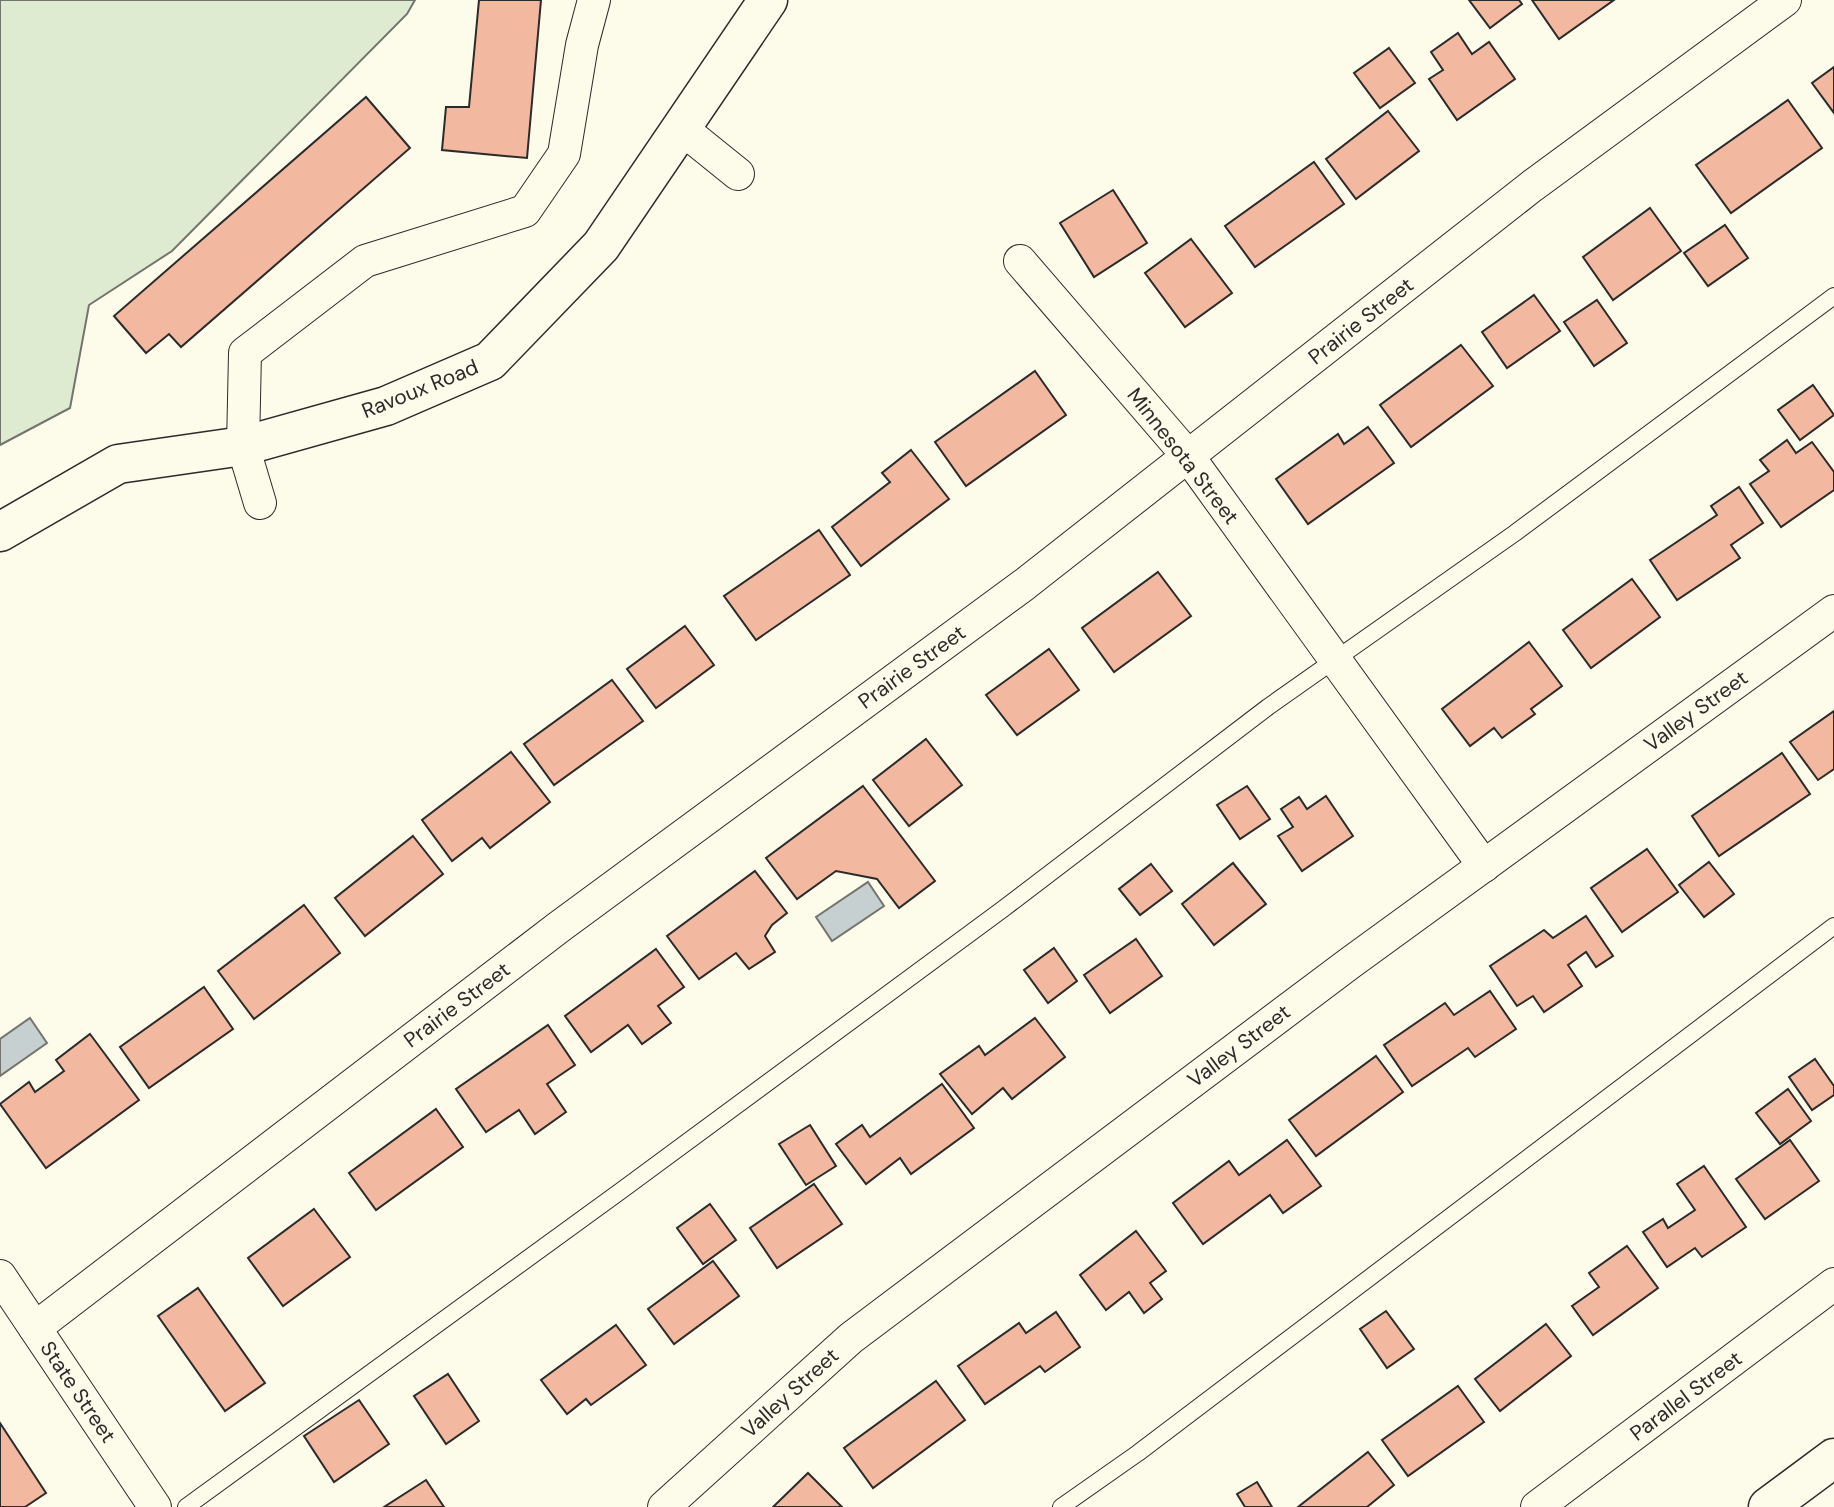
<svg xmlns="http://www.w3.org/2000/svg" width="1834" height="1507" viewBox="0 0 1834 1507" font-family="'DM Sans',sans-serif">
<rect width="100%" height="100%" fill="#fdfbea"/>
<polygon fill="#deebd1" stroke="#74746e" stroke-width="2" points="0,0 415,0 407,14 172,251 89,305 70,408 0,445"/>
<g fill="#c7d0d0" stroke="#74746e" stroke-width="2">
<polygon points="868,882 884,906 832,941 816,917"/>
<polygon points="30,1018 47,1043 0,1076 0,1039"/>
</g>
<g fill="#f2b8a0" stroke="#2b2b2b" stroke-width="2">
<polygon points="479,0 541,0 527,158 442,150 446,107 469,107"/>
<polygon points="1469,0 1519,0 1522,4 1490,28"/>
<polygon points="1532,0 1614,0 1559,39"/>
<polygon points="1458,33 1472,54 1489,42 1515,79 1457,120 1429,79 1443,70 1431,52"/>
<polygon points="1389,48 1415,83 1380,108 1354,73"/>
<polygon points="1834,67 1834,113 1812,83"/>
<polygon points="366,97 410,148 181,347 169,334 146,353 114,316"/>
<polygon points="1788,100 1822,148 1731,213 1696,165"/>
<polygon points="1388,111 1419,151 1356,199 1326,159"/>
<polygon points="1314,162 1344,204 1255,267 1225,226"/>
<polygon points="1113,190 1147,243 1094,277 1060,223"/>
<polygon points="1650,208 1681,251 1613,300 1583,257"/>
<polygon points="1725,225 1748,258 1708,286 1684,253"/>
<polygon points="1191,239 1232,293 1185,327 1145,273"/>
<polygon points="1534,295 1560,331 1507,368 1482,332"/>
<polygon points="1597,300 1627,343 1594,366 1564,322"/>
<polygon points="1461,345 1493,386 1411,447 1380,405"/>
<polygon points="1035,371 1066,415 966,486 935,442"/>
<polygon points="1813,385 1834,415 1800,440 1778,410"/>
<polygon points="1368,427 1394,463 1308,524 1276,479 1338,434 1344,444"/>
<polygon points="1787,440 1796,453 1812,442 1834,472 1834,490 1781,527 1750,484 1769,471 1760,460"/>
<polygon points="911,450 949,499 861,566 832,527 890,482 882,473"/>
<polygon points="1739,487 1763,523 1731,545 1740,558 1677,600 1650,560 1717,515 1711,506"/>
<polygon points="819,530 850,575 756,640 724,596"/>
<polygon points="1158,572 1191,616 1114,672 1082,628"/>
<polygon points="1632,579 1660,617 1591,668 1563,630"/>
<polygon points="685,626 714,665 656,708 627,669"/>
<polygon points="1529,642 1562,686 1531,709 1535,714 1502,738 1494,728 1470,746 1442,709"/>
<polygon points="1049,649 1079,690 1017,735 986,695"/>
<polygon points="612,680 643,721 554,785 524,744"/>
<polygon points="1834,711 1834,769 1818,780 1790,742"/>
<polygon points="926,739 962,785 909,826 873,780"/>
<polygon points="511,752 550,802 490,848 482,838 452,861 422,820"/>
<polygon points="1782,753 1810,794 1719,856 1692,816"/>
<polygon points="863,786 935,881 899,908 877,879 836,871 797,899 766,858"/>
<polygon points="1247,786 1270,819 1240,839 1217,805"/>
<polygon points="1326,796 1353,836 1302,871 1278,836 1293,827 1281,809 1299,797 1307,809"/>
<polygon points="413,836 443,874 365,936 335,898"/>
<polygon points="1647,849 1678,892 1622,932 1591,888"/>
<polygon points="1709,862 1734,894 1704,917 1679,885"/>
<polygon points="1233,863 1266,904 1214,945 1182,904"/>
<polygon points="1151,864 1172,891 1140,915 1119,889"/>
<polygon points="755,871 787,913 772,925 765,936 775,952 749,969 736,953 699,979 667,936"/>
<polygon points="304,905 340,953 254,1019 218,971"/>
<polygon points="1586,916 1613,956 1596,967 1586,952 1568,965 1582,986 1544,1012 1533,996 1517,1006 1490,966 1544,930 1553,938"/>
<polygon points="1136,939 1162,976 1110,1013 1084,975"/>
<polygon points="1054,948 1077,981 1048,1003 1024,970"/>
<polygon points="656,949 684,987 658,1006 671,1023 642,1044 628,1025 591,1052 565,1016"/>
<polygon points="204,987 233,1029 149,1088 120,1047"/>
<polygon points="1490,991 1516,1029 1475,1057 1468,1048 1412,1086 1384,1045 1445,1003 1454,1015"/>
<polygon points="1035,1018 1065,1057 1012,1099 1003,1088 972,1114 940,1074 979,1046 985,1055"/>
<polygon points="548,1025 575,1065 547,1084 566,1112 535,1134 519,1110 486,1132 456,1089"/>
<polygon points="90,1034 139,1100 46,1168 0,1104 29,1082 35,1092 64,1071 56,1060"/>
<polygon points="1376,1056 1403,1092 1316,1156 1289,1120"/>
<polygon points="1815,1059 1834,1086 1834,1095 1812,1110 1789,1077"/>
<polygon points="942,1084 974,1128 911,1174 900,1158 866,1184 836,1144 862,1125 870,1137"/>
<polygon points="1788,1089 1811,1121 1780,1144 1756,1113"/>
<polygon points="436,1109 463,1147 376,1210 349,1173"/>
<polygon points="810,1125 836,1166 806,1185 779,1144"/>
<polygon points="1287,1140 1321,1186 1283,1213 1270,1195 1203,1244 1173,1203 1229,1161 1239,1175"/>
<polygon points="1790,1140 1819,1181 1765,1219 1736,1179"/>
<polygon points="1704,1166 1746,1227 1702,1257 1695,1248 1667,1267 1643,1232 1663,1219 1668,1228 1695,1210 1677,1184"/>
<polygon points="814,1184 842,1224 777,1268 750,1228"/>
<polygon points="710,1204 736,1240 703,1264 677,1228"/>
<polygon points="314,1209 350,1257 283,1306 248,1258"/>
<polygon points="1136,1231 1166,1271 1150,1283 1162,1299 1144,1313 1129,1292 1106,1310 1080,1275"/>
<polygon points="1627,1246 1658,1288 1593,1335 1572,1306 1599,1287 1589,1273"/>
<polygon points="713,1261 739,1296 674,1344 648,1309"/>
<polygon points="198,1288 265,1383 225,1411 158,1316"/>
<polygon points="1386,1311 1414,1349 1387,1368 1360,1329"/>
<polygon points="1056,1312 1080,1347 1045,1372 1040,1366 985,1404 958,1366 1019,1323 1026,1333"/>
<polygon points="1546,1324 1571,1356 1500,1411 1475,1379"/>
<polygon points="616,1325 646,1365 591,1405 586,1399 567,1414 541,1380"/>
<polygon points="448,1374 479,1421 446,1444 414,1396"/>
<polygon points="936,1381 965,1420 873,1488 844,1448"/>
<polygon points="1458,1386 1484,1422 1408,1476 1382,1440"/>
<polygon points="359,1400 389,1444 334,1482 304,1436"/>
<polygon points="0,1423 46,1493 25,1507 0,1507"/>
<polygon points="1368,1452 1394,1485 1367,1507 1298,1507"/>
<polygon points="808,1473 842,1507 773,1507"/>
<polygon points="426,1480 444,1507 384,1507"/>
<polygon points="1257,1482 1272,1507 1245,1507 1237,1494"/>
</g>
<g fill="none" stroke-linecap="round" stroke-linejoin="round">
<defs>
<g id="service">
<polyline points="186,1507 622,1190 1003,909 1268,707 1515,533 1834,296"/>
<polyline points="1061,1507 1138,1453 1834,926"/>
</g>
<g id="minor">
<polyline points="681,128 738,174"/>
<polyline points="1020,261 1188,456 1484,866"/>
<polyline points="260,503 243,446 245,353 365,261 525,211 564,154 582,45 594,0"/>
<polyline points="0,1276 155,1507"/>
<polyline points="35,1328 559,927 1025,584 1532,186 1785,0"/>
<polyline points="664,1507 851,1338 1350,963 1834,611"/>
<polyline points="1537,1507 1834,1284"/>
</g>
<polyline id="tertiary" points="0,532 118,464 243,446 386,406 490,361 601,246 768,0"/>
<polyline id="primary" points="1768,1507 1834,1458"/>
</defs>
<use href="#service" stroke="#2b2b2b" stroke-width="18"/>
<use href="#minor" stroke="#2b2b2b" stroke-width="34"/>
<use href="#tertiary" stroke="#2b2b2b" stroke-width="41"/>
<use href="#primary" stroke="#2b2b2b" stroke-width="41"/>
<use href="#service" stroke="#fdfbea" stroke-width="16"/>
<use href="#minor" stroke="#fdfbea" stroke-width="32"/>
<use href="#tertiary" stroke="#fdfbea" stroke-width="38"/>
<use href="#primary" stroke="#fdfbea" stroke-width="38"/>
</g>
<g text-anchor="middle" stroke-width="5" stroke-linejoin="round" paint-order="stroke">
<g font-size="21" fill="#2b2b2b" stroke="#fdfbea">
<text transform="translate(1361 321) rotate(-38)" y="7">Prairie Street</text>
<text transform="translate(420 389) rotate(-22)" y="7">Ravoux Road</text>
<text transform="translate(1183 456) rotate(52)" y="7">Minnesota Street</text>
<text transform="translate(912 667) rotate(-36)" y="7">Prairie Street</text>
<text transform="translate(1696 711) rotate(-36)" y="7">Valley Street</text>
<text transform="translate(457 1005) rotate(-37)" y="7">Prairie Street</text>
<text transform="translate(1239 1046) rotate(-37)" y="7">Valley Street</text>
<text transform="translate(78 1392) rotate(56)" y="7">State Street</text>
<text transform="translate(790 1393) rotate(-42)" y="7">Valley Street</text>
<text transform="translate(1686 1396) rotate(-37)" y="7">Parallel Street</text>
</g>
</g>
</svg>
